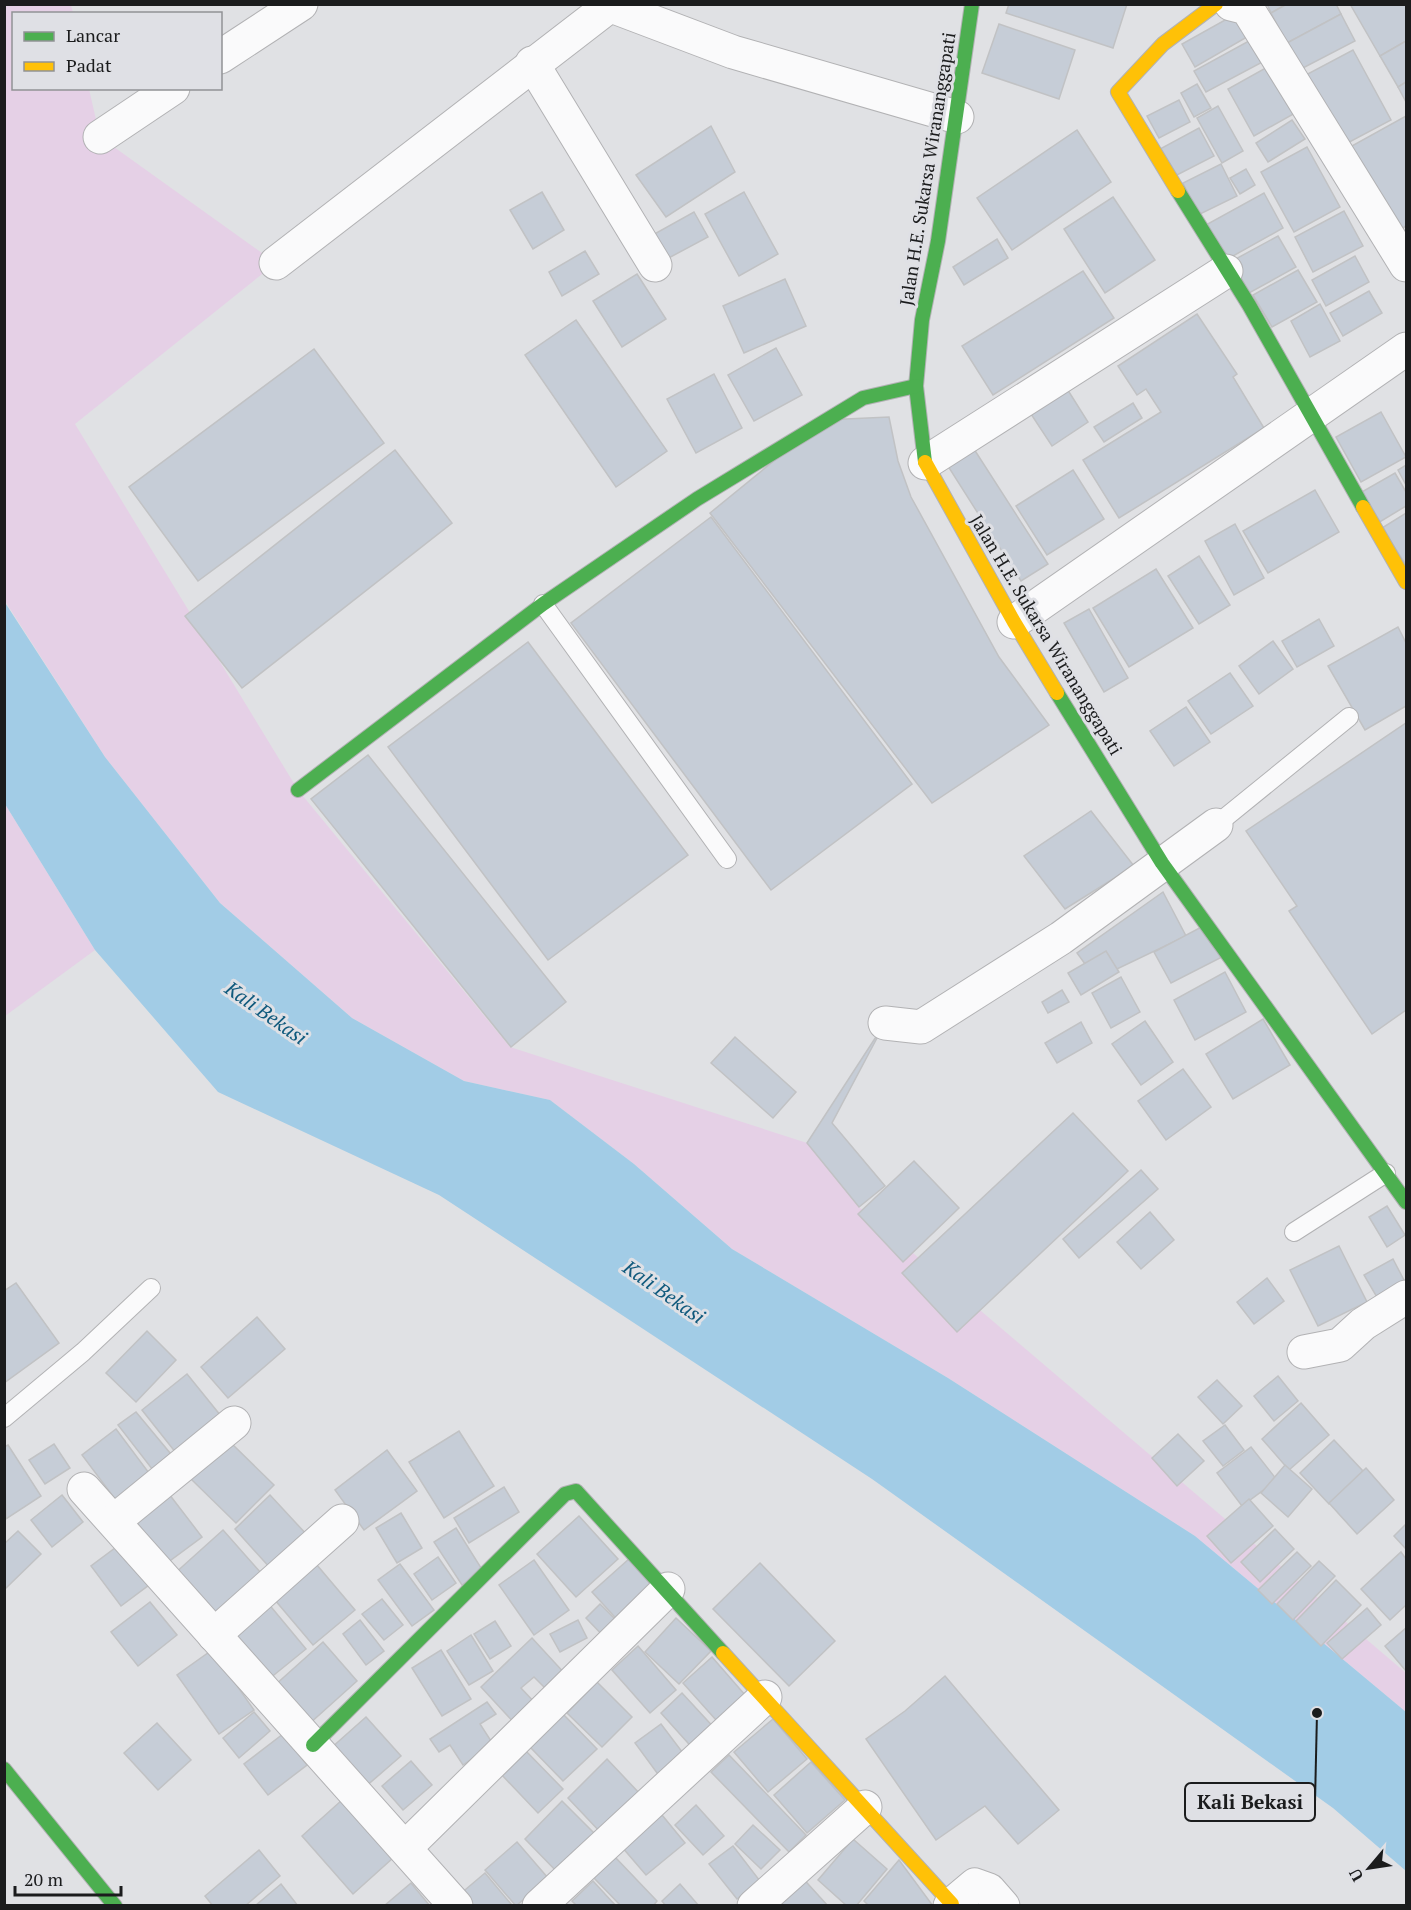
<svg xmlns="http://www.w3.org/2000/svg" width="1411" height="1910" viewBox="0 0 1411 1910" font-family="'PT Serif',serif">
<rect width="100%" height="100%" fill="#e0e1e4"/>
<g fill="#e5d0e6">
<polygon points="5,5 71,5 73,13 14,14 14,88 89,89 100,137 276,263 75,424 298,790 510,1047 807,1143 859,1207 1406,1673 1406,1712 1195,1536 948,1378 732,1249 634,1164 550,1100 464,1081 352,1018 220,903 105,757 5,601"/>
<polygon points="5,804 95,950 5,1016 4,1016"/>
</g>
<polygon fill="#a2cce6" points="4,601 105,757 220,903 352,1018 464,1081 550,1100 634,1164 732,1249 948,1378 1195,1536 1406,1712 1406,1871 1333,1808 872,1479 439,1195 218,1092 95,950 5,804"/>
<g fill="#c6cdd7" stroke="#c1c2c4" stroke-width="1.5">
<polygon points="1009,4 1127,4 1113,48 1006,13"/>
<polygon points="1267,4 1287,4 1271,13"/>
<polygon points="1287,4 1336,4 1341,14 1287,43 1271,13"/>
<polygon points="1350,4 1406,4 1406,41 1380,56"/>
<polygon points="1341,14 1355,41 1301,69 1287,43"/>
<polygon points="1234,15 1247,37 1195,67 1182,44"/>
<polygon points="999,24 1075,50 1059,99 982,73"/>
<polygon points="1258,36 1270,58 1206,92 1194,71"/>
<polygon points="1406,41 1406,82 1398,87 1380,56"/>
<polygon points="1353,50 1391,120 1340,147 1302,77"/>
<polygon points="1271,65 1297,112 1254,136 1228,89"/>
<polygon points="1406,82 1406,102 1398,87"/>
<polygon points="1197,84 1211,108 1194,117 1181,93"/>
<polygon points="1179,100 1190,122 1159,138 1147,116"/>
<polygon points="1218,106 1243,151 1222,163 1197,118"/>
<polygon points="1406,116 1406,226 1398,231 1350,147"/>
<polygon points="1292,120 1305,139 1268,162 1256,143"/>
<polygon points="711,126 735,172 666,217 636,175"/>
<polygon points="1199,128 1214,156 1175,176 1160,149"/>
<polygon points="1077,130 1111,182 1012,250 977,198"/>
<polygon points="1307,147 1340,207 1294,232 1261,172"/>
<polygon points="1221,164 1237,196 1198,215 1183,183"/>
<polygon points="1246,169 1255,185 1240,194 1230,178"/>
<polygon points="542,192 564,230 533,249 510,210"/>
<polygon points="744,192 778,254 739,276 705,214"/>
<polygon points="1264,193 1283,228 1224,261 1204,226"/>
<polygon points="1113,197 1155,260 1105,293 1064,229"/>
<polygon points="1344,211 1363,246 1313,272 1295,237"/>
<polygon points="694,212 708,237 663,261 649,237"/>
<polygon points="1278,236 1296,267 1249,293 1232,261"/>
<polygon points="997,239 1008,258 964,285 953,267"/>
<polygon points="585,251 599,274 562,296 549,272"/>
<polygon points="1355,256 1369,282 1326,306 1312,280"/>
<polygon points="1298,270 1317,302 1272,327 1253,295"/>
<polygon points="1083,271 1114,318 993,395 962,346"/>
<polygon points="637,274 666,319 622,347 593,301"/>
<polygon points="785,279 806,326 744,353 723,306"/>
<polygon points="1369,291 1382,313 1343,336 1330,313"/>
<polygon points="1320,304 1340,341 1310,357 1291,321"/>
<polygon points="1197,314 1237,374 1233,377 1264,428 1119,518 1083,460 1161,412 1146,389 1137,395 1118,366"/>
<polygon points="576,320 667,451 616,487 525,355"/>
<polygon points="776,348 802,395 754,421 728,375"/>
<polygon points="314,349 384,443 198,581 129,487"/>
<polygon points="714,374 742,428 696,453 667,399"/>
<polygon points="1064,384 1088,422 1052,446 1027,408"/>
<polygon points="1133,403 1142,418 1104,442 1094,427"/>
<polygon points="1381,412 1406,457 1361,482 1336,437"/>
<polygon points="889,417 898,461 911,497 999,657 1049,725 932,803 710,513 824,420"/>
<polygon points="972,446 1048,564 1021,581 946,463"/>
<polygon points="395,450 452,523 242,688 185,616"/>
<polygon points="1406,465 1406,485 1398,470"/>
<polygon points="1073,470 1104,519 1047,555 1016,506"/>
<polygon points="1395,473 1406,492 1406,506 1378,523 1360,493"/>
<polygon points="1315,490 1339,532 1268,573 1243,531"/>
<polygon points="1406,513 1406,565 1382,528"/>
<polygon points="711,517 912,784 771,890 571,623"/>
<polygon points="1235,524 1264,578 1234,595 1205,541"/>
<polygon points="1199,556 1230,605 1199,624 1168,576"/>
<polygon points="1156,569 1193,628 1129,667 1093,608"/>
<polygon points="1089,609 1128,678 1104,692 1064,623"/>
<polygon points="1319,619 1334,646 1297,667 1282,641"/>
<polygon points="1398,627 1406,643 1406,706 1365,730 1328,666"/>
<polygon points="1273,641 1293,669 1259,694 1239,666"/>
<polygon points="528,642 688,855 548,960 388,747"/>
<polygon points="1230,673 1253,706 1211,734 1188,701"/>
<polygon points="1186,707 1210,742 1174,766 1150,731"/>
<polygon points="1406,723 1406,1010 1372,1034 1289,911 1297,906 1246,831"/>
<polygon points="368,755 566,1002 511,1047 311,799"/>
<polygon points="1091,811 1134,866 1065,909 1024,856"/>
<polygon points="1163,892 1186,936 1096,979 1077,953"/>
<polygon points="1209,923 1226,955 1171,983 1154,952"/>
<polygon points="1106,951 1119,972 1081,995 1068,973"/>
<polygon points="1225,972 1246,1012 1195,1040 1174,1000"/>
<polygon points="1121,977 1140,1012 1111,1028 1092,993"/>
<polygon points="1062,990 1069,1002 1048,1013 1042,1002"/>
<polygon points="1263,1019 1290,1065 1233,1099 1206,1054"/>
<polygon points="1145,1021 1173,1062 1141,1085 1112,1044"/>
<polygon points="1081,1022 1092,1043 1057,1063 1045,1043"/>
<polygon points="885,1023 832,1123 885,1186 859,1207 807,1143"/>
<polygon points="735,1037 796,1092 773,1118 711,1063"/>
<polygon points="1183,1069 1211,1107 1166,1140 1138,1101"/>
<polygon points="1073,1113 1128,1171 957,1332 902,1273"/>
<polygon points="914,1161 959,1208 903,1262 858,1214"/>
<polygon points="1141,1170 1158,1189 1079,1258 1063,1239"/>
<polygon points="1387,1206 1405,1235 1387,1247 1369,1217"/>
<polygon points="1150,1212 1174,1240 1141,1269 1117,1242"/>
<polygon points="1339,1246 1367,1302 1318,1326 1290,1270"/>
<polygon points="1393,1259 1406,1284 1378,1299 1364,1275"/>
<polygon points="1267,1278 1284,1301 1254,1324 1237,1302"/>
<polygon points="16,1283 59,1343 4,1383 4,1291"/>
<polygon points="257,1317 285,1349 228,1398 201,1367"/>
<polygon points="147,1331 176,1360 136,1402 106,1373"/>
<polygon points="187,1374 225,1421 180,1458 142,1410"/>
<polygon points="1278,1376 1298,1401 1274,1421 1254,1396"/>
<polygon points="1217,1380 1242,1406 1223,1424 1198,1397"/>
<polygon points="1301,1403 1329,1435 1289,1470 1262,1439"/>
<polygon points="136,1412 175,1459 156,1474 118,1425"/>
<polygon points="1225,1425 1244,1450 1223,1466 1203,1441"/>
<polygon points="116,1429 152,1477 118,1503 82,1455"/>
<polygon points="459,1431 494,1486 444,1518 409,1462"/>
<polygon points="1178,1434 1204,1461 1177,1486 1152,1458"/>
<polygon points="1334,1440 1363,1471 1329,1504 1300,1473"/>
<polygon points="229,1441 274,1485 236,1523 191,1479"/>
<polygon points="54,1444 70,1468 45,1484 29,1460"/>
<polygon points="8,1445 41,1496 6,1519 4,1447"/>
<polygon points="1251,1447 1277,1480 1242,1506 1217,1473"/>
<polygon points="387,1450 417,1491 364,1530 335,1490"/>
<polygon points="1285,1465 1312,1489 1288,1517 1261,1493"/>
<polygon points="1366,1468 1394,1500 1357,1534 1329,1503"/>
<polygon points="504,1487 519,1512 469,1543 454,1518"/>
<polygon points="169,1494 202,1537 167,1563 135,1520"/>
<polygon points="62,1495 83,1522 52,1547 31,1520"/>
<polygon points="270,1495 308,1536 272,1570 235,1529"/>
<polygon points="1249,1499 1273,1526 1231,1563 1207,1536"/>
<polygon points="401,1513 422,1548 397,1563 376,1528"/>
<polygon points="579,1516 618,1559 576,1597 537,1554"/>
<polygon points="1406,1524 1406,1549 1394,1536"/>
<polygon points="456,1528 483,1571 462,1585 434,1542"/>
<polygon points="1275,1529 1294,1549 1260,1582 1241,1562"/>
<polygon points="223,1530 261,1573 211,1618 173,1575"/>
<polygon points="18,1531 41,1554 4,1590 4,1544"/>
<polygon points="119,1545 149,1585 121,1606 91,1566"/>
<polygon points="1297,1552 1311,1566 1272,1604 1258,1590"/>
<polygon points="1401,1552 1406,1559 1406,1605 1390,1620 1361,1589"/>
<polygon points="438,1557 456,1583 432,1600 414,1574"/>
<polygon points="311,1558 355,1610 313,1645 269,1593"/>
<polygon points="630,1558 661,1593 623,1626 592,1592"/>
<polygon points="534,1560 569,1610 534,1635 499,1585"/>
<polygon points="1319,1561 1335,1576 1293,1620 1277,1604"/>
<polygon points="760,1563 835,1641 789,1686 713,1609"/>
<polygon points="400,1564 434,1610 412,1626 378,1580"/>
<polygon points="1336,1580 1361,1605 1321,1646 1296,1621"/>
<polygon points="382,1599 403,1625 384,1640 362,1614"/>
<polygon points="150,1602 177,1635 138,1666 111,1632"/>
<polygon points="267,1602 306,1649 269,1679 231,1632"/>
<polygon points="600,1604 624,1628 609,1642 586,1618"/>
<polygon points="1367,1608 1381,1625 1342,1659 1327,1643"/>
<polygon points="676,1618 711,1651 679,1684 645,1652"/>
<polygon points="360,1620 384,1651 366,1665 343,1634"/>
<polygon points="578,1620 587,1638 560,1652 550,1634"/>
<polygon points="495,1621 511,1646 490,1659 474,1634"/>
<polygon points="1406,1628 1406,1671 1385,1646"/>
<polygon points="471,1635 493,1671 469,1685 447,1651"/>
<polygon points="532,1638 567,1676 550,1693 534,1677 521,1688 537,1705 517,1726 481,1687"/>
<polygon points="323,1642 357,1681 308,1725 274,1686"/>
<polygon points="638,1646 676,1690 650,1713 612,1670"/>
<polygon points="212,1650 254,1710 219,1734 177,1675"/>
<polygon points="441,1650 471,1699 442,1716 412,1668"/>
<polygon points="712,1657 752,1703 724,1729 683,1683"/>
<polygon points="945,1676 1059,1810 1018,1844 985,1806 936,1840 866,1739 905,1711"/>
<polygon points="597,1682 632,1717 602,1747 567,1713"/>
<polygon points="682,1693 718,1732 696,1752 661,1713"/>
<polygon points="487,1702 496,1714 480,1724 493,1744 463,1765 450,1745 439,1752 430,1739"/>
<polygon points="254,1712 270,1731 239,1758 223,1738"/>
<polygon points="563,1714 597,1749 563,1781 530,1747"/>
<polygon points="366,1717 401,1756 364,1788 330,1749"/>
<polygon points="773,1719 807,1759 768,1792 734,1752"/>
<polygon points="157,1723 191,1760 158,1790 124,1753"/>
<polygon points="661,1724 686,1757 660,1777 635,1743"/>
<polygon points="283,1734 307,1765 268,1795 244,1764"/>
<polygon points="524,1749 563,1789 538,1813 499,1772"/>
<polygon points="729,1755 806,1835 789,1852 711,1772"/>
<polygon points="607,1759 641,1795 602,1834 568,1798"/>
<polygon points="411,1761 432,1785 403,1810 382,1786"/>
<polygon points="811,1762 845,1800 807,1833 774,1795"/>
<polygon points="342,1800 393,1858 353,1894 302,1836"/>
<polygon points="562,1801 598,1837 560,1875 525,1839"/>
<polygon points="696,1805 724,1836 703,1855 675,1825"/>
<polygon points="662,1815 685,1843 646,1875 622,1847"/>
<polygon points="753,1825 780,1850 761,1869 735,1844"/>
<polygon points="853,1839 887,1869 856,1906 847,1906 818,1880"/>
<polygon points="517,1842 548,1878 516,1906 485,1870"/>
<polygon points="733,1846 760,1881 737,1899 709,1864"/>
<polygon points="259,1850 280,1876 245,1906 213,1906 205,1896"/>
<polygon points="615,1857 657,1901 653,1906 621,1906 594,1878"/>
<polygon points="899,1860 933,1906 869,1906 864,1901"/>
<polygon points="485,1873 511,1904 509,1906 469,1906 459,1895"/>
<polygon points="799,1874 828,1906 777,1906"/>
<polygon points="593,1881 616,1906 577,1906 572,1901"/>
<polygon points="411,1883 430,1906 384,1906"/>
<polygon points="281,1884 298,1906 255,1906"/>
<polygon points="680,1884 699,1906 666,1906 662,1901"/>
</g>
<g fill="none" stroke-linecap="round" stroke-linejoin="round">
<defs>
<g id="lane">
<polyline points="543,604 727,859"/>
<polyline points="1216,825 1349,717"/>
<polyline points="1294,1232 1386,1173"/>
<polyline points="4,1418 83,1352 151,1288"/>
</g>
<g id="street">
<polyline points="606,4 733,52 957,117"/>
<polyline points="1231,4 1247,8 1406,265"/>
<polyline points="220,57 301,4"/>
<polyline points="532,63 655,265"/>
<polyline points="100,137 173,88"/>
<polyline points="276,263 608,7"/>
<polyline points="925,463 1226,271"/>
<polyline points="1014,622 1406,349"/>
<polyline points="885,1023 921,1027 1061,938 1216,825"/>
<polyline points="1304,1352 1340,1345 1363,1324 1406,1297"/>
<polyline points="84,1489 456,1906"/>
<polyline points="114,1521 234,1423"/>
<polyline points="214,1635 342,1521"/>
<polyline points="405,1848 668,1589"/>
<polyline points="539,1906 765,1697"/>
<polyline points="754,1906 865,1807"/>
<polyline points="950,1906 975,1885 989,1890 1003,1906"/>
</g>
<g id="fast">
<polyline points="1178,191 1249,305 1363,507"/>
<polyline points="925,462 916,386 922,320 938,241 972,4"/>
<polyline points="1057,693 1162,863 1406,1202"/>
<polyline points="298,790 543,604 697,499 863,398 916,386"/>
<polyline points="313,1745 565,1494 576,1491 723,1653"/>
<polyline points="4,1769 115,1906"/>
</g>
<g id="slow">
<polyline points="1178,191 1118,92 1163,44 1216,4"/>
<polyline points="925,462 1014,622 1057,693"/>
<polyline points="1363,507 1406,582"/>
<polyline points="723,1653 952,1904"/>
</g>
</defs>
<use href="#lane" stroke="#b2b2b4" stroke-width="20"/>
<use href="#street" stroke="#b2b2b4" stroke-width="35"/>
<use href="#fast" stroke="#b2b2b4" stroke-width="16"/>
<use href="#slow" stroke="#b2b2b4" stroke-width="16"/>
<use href="#lane" stroke="#fafafb" stroke-width="18"/>
<use href="#street" stroke="#fafafb" stroke-width="33"/>
<use href="#fast" stroke="#4caf50" stroke-width="14"/>
<use href="#slow" stroke="#ffc107" stroke-width="14"/>
</g>
<g text-anchor="middle" stroke-width="6" stroke-linejoin="round" paint-order="stroke">
<g font-size="18" fill="#1b1c1d" stroke="#dfe0e5">
<text transform="translate(928 169) rotate(-81)" y="6">Jalan H.E. Sukarsa Wirananggapati</text>
<text transform="translate(1046 635) rotate(59)" y="6">Jalan H.E. Sukarsa Wirananggapati</text>
</g>
<g font-size="20" font-style="italic" fill="#115a7d" stroke="#dfe0e5">
<text transform="translate(266 1013) rotate(35)" y="7">Kali Bekasi</text>
<text transform="translate(664 1292) rotate(35)" y="7">Kali Bekasi</text>
</g>
</g>
<path fill="none" stroke="#1b1c1d" stroke-width="2" d="M1317 1713L1315 1802"/>
<circle fill="#1b1c1d" stroke="#dfe0e5" stroke-width="2" cx="1317" cy="1713" r="6"/>
<rect fill="#dfe0e5" stroke="#1b1c1d" stroke-width="2" x="1185" y="1783" width="130" height="38" rx="6"/>
<g font-size="20" text-anchor="middle" font-weight="bold" fill="#1b1c1d">
<text x="1250" y="1809">Kali Bekasi</text>
</g>
<rect width="1411" height="1910" fill="none" stroke="#1b1c1d" stroke-width="12"/>
<rect x="12" y="12" width="210" height="78" fill="#dfe0e5" stroke="#919295" stroke-width="1.5"/>
<rect x="24" y="32" width="30" height="9" fill="#4caf50" stroke="#919295" stroke-width="1.5"/>
<text x="66" y="42" font-size="18" fill="#1b1c1d">Lancar</text>
<rect x="24" y="62" width="30" height="9" fill="#ffc107" stroke="#919295" stroke-width="1.5"/>
<text x="66" y="72" font-size="18" fill="#1b1c1d">Padat</text>
<g transform="translate(1369 1868) rotate(241)" stroke="#dfe0e5" stroke-width="4.5" paint-order="stroke">
<path d="M0-4.5L10 22L0 15L-10 22Z" fill="#1b1c1d"/>
<text y="-9" font-size="16" font-weight="bold" text-anchor="middle" fill="#1b1c1d">U</text>
</g>
<path d="M15 1886v9h106v-9" fill="none" stroke="#1b1c1d" stroke-width="3"/>
<text x="24" y="1886" font-size="18" fill="#1b1c1d" stroke="#dfe0e5" stroke-width="4.5" paint-order="stroke">20 m</text>
</svg>
